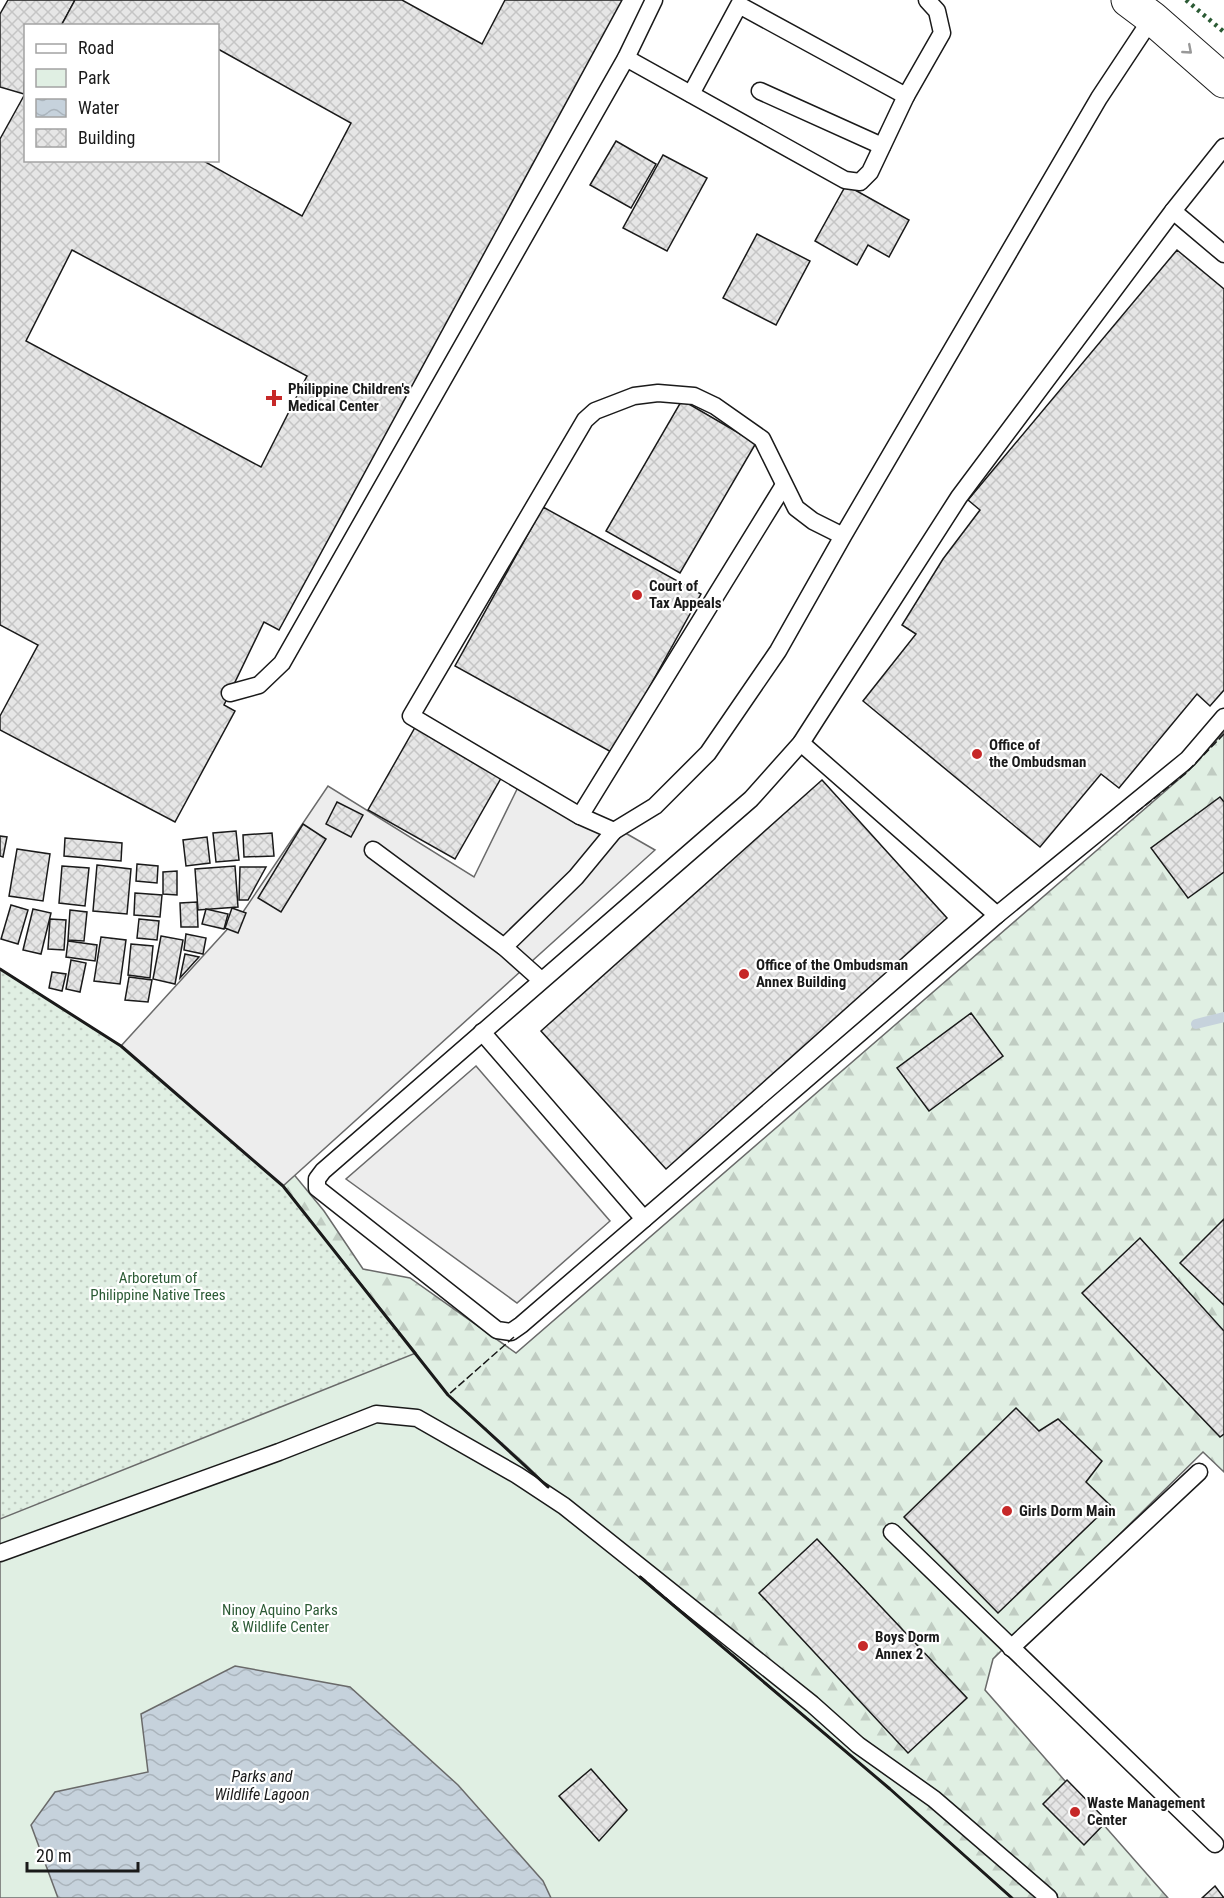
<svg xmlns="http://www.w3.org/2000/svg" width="1224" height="1898" viewBox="0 0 1224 1898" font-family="'Roboto Condensed',sans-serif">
<defs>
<pattern id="forest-firs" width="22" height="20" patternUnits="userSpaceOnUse" patternTransform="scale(1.5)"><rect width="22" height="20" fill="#e0efe3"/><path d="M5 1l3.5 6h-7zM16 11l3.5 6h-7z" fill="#c0ccc2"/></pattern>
<pattern id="garden-dots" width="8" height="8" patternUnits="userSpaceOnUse" patternTransform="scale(1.5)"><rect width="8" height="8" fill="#e0efe3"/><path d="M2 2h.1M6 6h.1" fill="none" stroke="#c0ccc2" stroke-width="1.8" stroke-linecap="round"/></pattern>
<pattern id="water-waves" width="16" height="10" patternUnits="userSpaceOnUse" patternTransform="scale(1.5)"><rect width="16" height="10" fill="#c6d2dc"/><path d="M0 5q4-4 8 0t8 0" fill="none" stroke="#aab4bc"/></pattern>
<pattern id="building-cross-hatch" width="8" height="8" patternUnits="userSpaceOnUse" patternTransform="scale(1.5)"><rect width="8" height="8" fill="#e6e6e6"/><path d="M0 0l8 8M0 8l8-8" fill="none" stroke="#c5c5c5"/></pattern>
</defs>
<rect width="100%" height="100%" fill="#fff"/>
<polygon fill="url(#forest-firs)" stroke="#6a6a6a" stroke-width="1.5" points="1224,732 1224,1472 1203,1452 993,1659 985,1690 1168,1898 0,1898 0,978 273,1149 324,1211 363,1269 410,1278 516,1353 1185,774"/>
<polygon fill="#e0efe3" stroke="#6a6a6a" stroke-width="1.5" points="0,969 121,1046 283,1186 448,1395 525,1464 652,1588 890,1789 1012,1898 0,1898"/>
<polygon fill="url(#garden-dots)" stroke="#6a6a6a" stroke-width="1.5" points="0,969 121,1046 283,1186 416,1353 0,1519"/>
<g fill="#ededed" stroke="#6a6a6a" stroke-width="1.5">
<polygon points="524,775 655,850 283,1186 121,1046 243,912 328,786 474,877"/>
<polygon points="476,1066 610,1221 517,1303 346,1179"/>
</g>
<polygon fill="url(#water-waves)" stroke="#6a6a6a" stroke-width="1.5" points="235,1666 350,1687 458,1785 543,1881 551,1898 58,1898 31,1825 55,1792 148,1772 141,1714"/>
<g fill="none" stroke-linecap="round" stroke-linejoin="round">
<polyline stroke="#c6d2dc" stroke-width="10" points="1196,1024 1224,1017"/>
</g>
<g fill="url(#building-cross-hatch)" stroke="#1a1a1a" stroke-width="1.5" fill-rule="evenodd">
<polygon points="8,0 75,0 61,26 26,26 24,94 0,87 0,14"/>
<path d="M75,0h327l80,44 23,-44h117l-343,630 -15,-8 -40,83 11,6 -60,111 -175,-92v-14l38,-71 -38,-20v-486l26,-47v68h176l100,56 49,-93 -133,-74v-23h-157zM72,250l235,126 -46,91 -235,-126z"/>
<polygon points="616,141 656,164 631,208 590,185"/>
<polygon points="663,155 707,178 667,251 623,228"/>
<polygon points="846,185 909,220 889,257 868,245 857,265 815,241"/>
<polygon points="757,234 810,261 776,325 723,298"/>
<polygon points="1177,250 1224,289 1224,690 1210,706 1197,694 1119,788 1101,774 1040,847 863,701 916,634 902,625 943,559 980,510 968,500"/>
<polygon points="682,400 756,443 680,573 606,531"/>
<polygon points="543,507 701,594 613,753 455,666"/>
<polygon points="417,724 504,773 455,859 368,810"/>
<polygon points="822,780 947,918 666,1169 541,1031"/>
<polygon points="1220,797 1224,802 1224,872 1188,898 1151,848"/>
<polygon points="337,802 363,815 351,837 326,824"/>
<polygon points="303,824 326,839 281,912 258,898"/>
<polygon points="236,831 239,860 216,862 213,833"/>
<polygon points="272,833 274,856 244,857 243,835"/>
<polygon points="0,836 7,837 3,857 0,856"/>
<polygon points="207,837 210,863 186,866 183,840"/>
<polygon points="65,838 122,843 121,861 64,856"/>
<polygon points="17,849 50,854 43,901 9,896"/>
<polygon points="137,864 158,866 157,883 136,881"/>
<polygon points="97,865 131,869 127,914 93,911"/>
<polygon points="62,866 89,868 85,906 59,903"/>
<polygon points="235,866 238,907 198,910 195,869"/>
<polygon points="240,867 266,867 248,900 239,900"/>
<polygon points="177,871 177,895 163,894 163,872"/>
<polygon points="135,893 162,895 160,917 134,915"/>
<polygon points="197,902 198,927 181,927 180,903"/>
<polygon points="11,905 28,910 18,944 1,939"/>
<polygon points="232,908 246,913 238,933 225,928"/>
<polygon points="33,909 51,913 41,954 23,950"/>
<polygon points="206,909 228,914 224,929 202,924"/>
<polygon points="70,910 87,912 84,941 68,940"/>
<polygon points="50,919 66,920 64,950 48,949"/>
<polygon points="139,919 159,921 157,940 137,938"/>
<polygon points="186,934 206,938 203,954 184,950"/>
<polygon points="161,936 183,940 175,984 153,979"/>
<polygon points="101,937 126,940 120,984 94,981"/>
<polygon points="68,941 97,945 95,961 66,957"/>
<polygon points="131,944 153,946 150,978 128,975"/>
<polygon points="185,954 199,957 180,978"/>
<polygon points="71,960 86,963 80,992 66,989"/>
<polygon points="52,972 66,974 62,991 49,988"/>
<polygon points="129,977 152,980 148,1002 125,1000"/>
<polygon points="971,1013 1003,1056 929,1111 897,1068"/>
<polygon points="1224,1219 1224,1305 1180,1263"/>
<polygon points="1140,1238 1224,1331 1224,1434 1220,1437 1082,1293"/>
<polygon points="1016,1408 1039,1431 1058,1419 1102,1461 1086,1482 1110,1505 998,1613 904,1517"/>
<polygon points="817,1539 967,1698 908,1753 759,1593"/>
<polygon points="591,1769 627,1810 599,1841 559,1796"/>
<polygon points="1067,1780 1107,1821 1084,1845 1043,1804"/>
<polygon points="1215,1886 1224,1898 1202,1898"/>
</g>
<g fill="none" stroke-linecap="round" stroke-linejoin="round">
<defs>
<g id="lane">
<polyline points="626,58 845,180 860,182 870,172 906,96 942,33 937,11 927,0"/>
<polyline points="760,91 882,146"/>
<polyline points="691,94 739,5 906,96"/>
<polyline points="1224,147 1173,211 959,497 801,743 751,799 323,1171 317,1179 317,1188 497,1330 511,1332 521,1325 997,915 1188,759 1224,717"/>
<polyline points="1173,211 1224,254"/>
<polyline points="843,536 813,521 796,508 762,439 715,406 694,396 658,393 634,396 595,411 585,420 411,716 580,816 614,831 655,806 708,753 778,651 843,536 1099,98 1152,18"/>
<polyline points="230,693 259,685 282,663 626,58 654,0"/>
<polyline points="801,743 997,915"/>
<polyline points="580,816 784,485"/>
<polyline points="373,850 504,947 541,980"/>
<polyline points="504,947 576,877 614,831"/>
<polyline points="482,1032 644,1219"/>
<polyline points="892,1532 1215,1844"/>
<polyline points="0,1553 279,1452 376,1414 417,1418 517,1475 564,1506 812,1704 858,1745 934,1799 1049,1898"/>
<polyline points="1011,1648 1199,1472"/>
</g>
<polyline id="secondary" points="1128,0 1152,18 1224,81"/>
</defs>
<use href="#lane" stroke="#1a1a1a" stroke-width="19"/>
<use href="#secondary" stroke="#1a1a1a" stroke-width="35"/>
<use href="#lane" stroke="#fff" stroke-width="16"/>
<use href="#secondary" stroke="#fff" stroke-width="33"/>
<polyline stroke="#2b5a34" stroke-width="4.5" stroke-dasharray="3 4.5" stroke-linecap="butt" points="1186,0 1224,32"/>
<g stroke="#1a1a1a" stroke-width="1.5" stroke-dasharray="8 3" stroke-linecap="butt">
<polyline points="1128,819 1185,774 1224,734"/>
<polyline points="514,1337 448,1395 547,1486"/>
<polyline points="640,1576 890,1789 1012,1898"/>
</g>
<g stroke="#1a1a1a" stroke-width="3">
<polyline points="0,969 121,1046 283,1186 448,1395 548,1487"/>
<polyline points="640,1577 890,1789 1012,1898"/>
</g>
</g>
<defs><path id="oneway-chevron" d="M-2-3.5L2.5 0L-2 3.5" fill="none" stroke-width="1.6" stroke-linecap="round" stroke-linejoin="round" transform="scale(1.5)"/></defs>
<use stroke="#989898" href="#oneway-chevron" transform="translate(1188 50) rotate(41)"/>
<g fill="#c62828" stroke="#fff" stroke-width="2">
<path d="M271 389h6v6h6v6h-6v6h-6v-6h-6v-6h6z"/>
<circle cx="637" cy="595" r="6"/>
<circle cx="977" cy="754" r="6"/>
<circle cx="744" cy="974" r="6"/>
<circle cx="1007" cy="1511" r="6"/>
<circle cx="863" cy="1646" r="6"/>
<circle cx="1075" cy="1812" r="6"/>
</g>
<g text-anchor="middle" stroke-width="4.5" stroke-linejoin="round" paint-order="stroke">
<g font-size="15" font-weight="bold" fill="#1a1a1a" stroke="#fff" text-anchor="start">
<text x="288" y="394">Philippine Children's<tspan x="288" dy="17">Medical Center</tspan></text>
<text x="649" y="591">Court of<tspan x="649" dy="17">Tax Appeals</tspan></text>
<text x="989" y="750">Office of<tspan x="989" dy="17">the Ombudsman</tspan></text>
<text x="756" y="970">Office of the Ombudsman<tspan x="756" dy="17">Annex Building</tspan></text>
<text x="1019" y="1516">Girls Dorm Main</text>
<text x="875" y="1642">Boys Dorm<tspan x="875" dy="17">Annex 2</tspan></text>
<text x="1087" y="1808">Waste Management<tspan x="1087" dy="17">Center</tspan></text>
</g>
<g font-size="15" fill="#2b5a34" stroke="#fff">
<text x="158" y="1283">Arboretum of<tspan x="158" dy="17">Philippine Native Trees</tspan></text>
<text x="280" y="1615">Ninoy Aquino Parks<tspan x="280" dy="17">&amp; Wildlife Center</tspan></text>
</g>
<g font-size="16" font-style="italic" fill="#1a1a1a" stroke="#fff">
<text x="262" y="1782">Parks and<tspan x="262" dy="18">Wildlife Lagoon</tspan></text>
</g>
</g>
<rect x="24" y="24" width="195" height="138" fill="#ffffff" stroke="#a3a3a3" stroke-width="1.5"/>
<rect x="36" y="44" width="30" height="9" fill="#ffffff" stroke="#a3a3a3" stroke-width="1.5"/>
<text x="78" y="54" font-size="18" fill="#1a1a1a">Road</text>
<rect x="36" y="69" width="30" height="18" fill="#e0efe3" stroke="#a3a3a3" stroke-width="1.5"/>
<text x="78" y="84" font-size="18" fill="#1a1a1a">Park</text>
<rect x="36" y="99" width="30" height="18" fill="url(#water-waves)" stroke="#a3a3a3" stroke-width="1.5"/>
<text x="78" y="114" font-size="18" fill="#1a1a1a">Water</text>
<rect x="36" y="129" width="30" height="18" fill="url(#building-cross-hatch)" stroke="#a3a3a3" stroke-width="1.5"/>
<text x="78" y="144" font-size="18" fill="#1a1a1a">Building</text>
<path d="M27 1862v9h111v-9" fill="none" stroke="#1a1a1a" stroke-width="3"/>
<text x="36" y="1862" font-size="18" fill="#1a1a1a" stroke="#ffffff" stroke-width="4.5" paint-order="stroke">20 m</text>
</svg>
